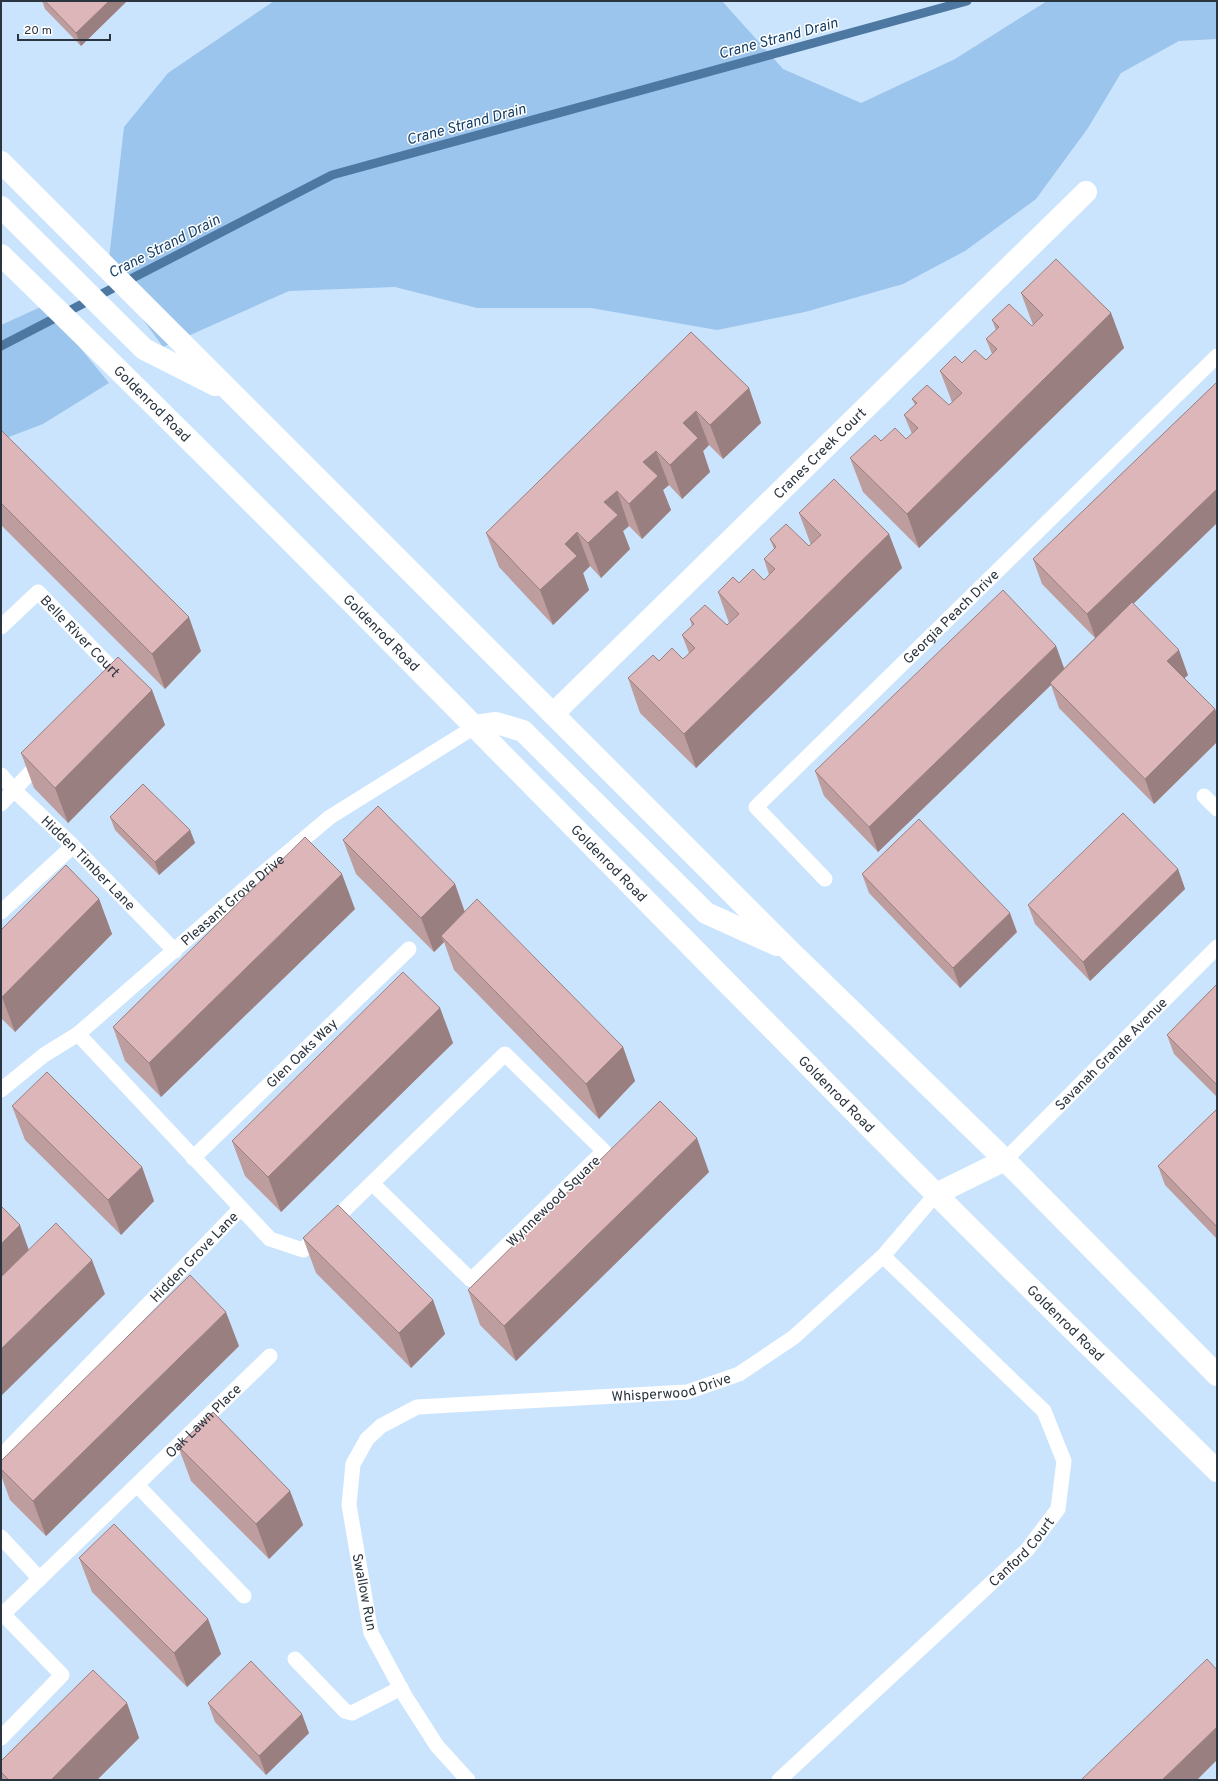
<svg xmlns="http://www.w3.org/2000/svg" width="1218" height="1781" viewBox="0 0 1218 1781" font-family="Overpass,sans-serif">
<rect width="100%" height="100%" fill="#cbe4fd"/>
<g fill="#9cc5ed">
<polygon points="274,1 722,1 783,69 861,103 955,59 1047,1 1217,1 1217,39 1179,41 1121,73 1088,128 1036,199 965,251 903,284 805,312 717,330 591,308 477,308 395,287 289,291 163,347 136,310 107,276 124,127 168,73"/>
<polygon points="45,305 109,383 43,424 1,440 1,325"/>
</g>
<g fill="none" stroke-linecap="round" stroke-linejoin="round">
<polyline stroke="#4c78a2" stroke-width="9" points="1,346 332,175 967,1"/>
<g stroke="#fff" stroke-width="15">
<path id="s1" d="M1,627l37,-35 80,83 -5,5"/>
<path id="s2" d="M1,775l14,16 58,55 102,105"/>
<polyline points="1204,796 1217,809"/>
<polyline points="1,804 43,759"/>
<path id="s3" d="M825,879l-69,-72 461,-451"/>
<polyline points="1,912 73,846"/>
<polyline points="78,1034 270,1239 303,1250 505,1054 604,1151 471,1280 372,1183"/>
<path id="s4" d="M1,1090l43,-35 34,-21 178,-155 74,-62 146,-91"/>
<path id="s5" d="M193,1158l216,-209"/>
<path id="s6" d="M1005,1160l212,-213"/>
<path id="s7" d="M1,1463l8,-15 232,-240"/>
<polyline points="137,1485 244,1596"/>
<polyline points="1,1537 40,1579"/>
<path id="s8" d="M1,1616l269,-260"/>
<polyline points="295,1659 345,1711 352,1713 401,1688"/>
<polyline points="1,1738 62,1675 3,1614"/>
<path id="s9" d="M468,1780l-31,-34 -32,-50 -34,-63 -22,-128 4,-41 14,-25 14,-13 36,-19 270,-15 52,-18 55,-37 89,-81 53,-62"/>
<path id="s10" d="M779,1780l248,-230 31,-41 6,-48 -20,-50 -161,-155"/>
</g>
<g stroke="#fff" stroke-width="22">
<path id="s11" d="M553,714l533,-522"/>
<polyline points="936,1194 1005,1160"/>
</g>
<g stroke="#fff" stroke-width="22">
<polyline points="1,162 791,952 1005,1160 1217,1375"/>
<polyline points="1,207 144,349 215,385"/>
<path id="s12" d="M1,255c316,307 622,624 933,937 93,94 189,186 283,279"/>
<polyline points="476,726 496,723 523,731 706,913 777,945"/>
</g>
</g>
<g fill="#bd9d9e">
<polygon points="42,1 127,1 81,46 45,9"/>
<polygon points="1021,293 1111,313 1124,348 919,548 863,492 850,458 881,441 906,439 912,434 904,415 915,405 912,399 949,405 952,402 940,371 962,363 986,360 992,354 986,339 996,330 992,320 1032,326 1033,325"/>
<polygon points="691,332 749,388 761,423 723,459 709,445 703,451 710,472 682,499 669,485 663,490 671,510 642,539 629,526 623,531 630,549 601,578 590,566 583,573 589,590 553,625 499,567 486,533"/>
<polygon points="1217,382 1217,523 1133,603 1188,675 1184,678 1215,709 1217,714 1217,742 1154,804 1059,708 1051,685 878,852 824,796 815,771 1056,646 1064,668 1095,638 1042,584 1033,559"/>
<polygon points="1,430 201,651 165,689 1,525"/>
<polygon points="799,513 889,534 902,568 696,768 640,713 628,678 659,661 683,659 689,653 682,635 692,626 690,619 727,625 729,623 718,592 739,583 764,580 769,575 764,559 774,549 770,539 809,546 811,545"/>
<polygon points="152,690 165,725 68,823 34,788 21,753"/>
<polygon points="110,817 190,830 195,843 159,875 115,830"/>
<polygon points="343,840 455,884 465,912 623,1047 635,1081 599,1119 454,970 444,942 434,952 356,874"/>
<polygon points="1178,869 1185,889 1090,981 1035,924 1028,905"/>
<polygon points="862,874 1017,932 960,988 869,893"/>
<polygon points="99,899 112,934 15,1032 1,1018 1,930"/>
<polygon points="355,909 161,1097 125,1061 113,1027"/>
<polygon points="1217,984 1217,1097 1174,1054 1167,1035"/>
<polygon points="440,1008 453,1043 281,1212 245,1176 232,1141"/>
<polygon points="12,1106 142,1167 154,1201 121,1235 25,1140"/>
<polygon points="1217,1109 1217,1239 1165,1185 1158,1166"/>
<polygon points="709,1172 516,1361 480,1325 468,1290"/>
<polygon points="303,1238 433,1300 445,1334 411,1368 316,1273"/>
<polygon points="239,1346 46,1536 10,1500 1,1475 1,1461"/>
<polygon points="178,1446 290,1491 303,1525 269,1559 191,1481"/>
<polygon points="79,1558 208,1619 221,1654 187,1687 92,1592"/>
<polygon points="127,1703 139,1738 97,1780 1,1780 1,1761"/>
<polygon points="208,1703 309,1733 266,1775 215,1722"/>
</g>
<g fill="#9a7f81">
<polygon points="109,1 127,1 81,46 76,33"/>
<polygon points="1111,313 1124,348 919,548 907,514"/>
<polygon points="749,388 761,423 723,459 710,425"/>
<polygon points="696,411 709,445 703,451 710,472 682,499 670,465 683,423"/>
<polygon points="656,451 669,485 663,490 671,510 642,539 629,504 643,462"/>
<polygon points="1217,489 1217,523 1096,640 1087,614"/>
<polygon points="617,491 629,526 623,531 630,549 601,578 588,543 604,502"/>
<polygon points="577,532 590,566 583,573 589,590 553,625 540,590 565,544"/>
<polygon points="889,534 902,568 696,768 684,734"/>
<polygon points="189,617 201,651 165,689 152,654"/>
<polygon points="1056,646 1065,671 1050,683 1051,685 878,852 869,827"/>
<polygon points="1179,650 1188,675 1176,686 1167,661"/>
<polygon points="152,690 165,725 68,823 55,788"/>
<polygon points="1215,709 1217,714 1217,742 1154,804 1145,779"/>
<polygon points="190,830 195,843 159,875 155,862"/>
<polygon points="1178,869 1185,889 1090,981 1083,962"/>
<polygon points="342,874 355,909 161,1097 149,1063"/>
<polygon points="455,884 467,919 441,936 444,942 434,952 421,918"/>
<polygon points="99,899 112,934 15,1032 2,997"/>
<polygon points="1010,913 1017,932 960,988 953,968"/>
<polygon points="440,1008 453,1043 281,1212 268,1177"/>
<polygon points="623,1047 635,1081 599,1119 586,1084"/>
<polygon points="697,1138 709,1172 516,1361 504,1326"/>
<polygon points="142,1167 154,1201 121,1235 108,1200"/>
<polygon points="20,1225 32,1259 1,1291 1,1244"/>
<polygon points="92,1260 105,1294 1,1396 1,1349"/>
<polygon points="433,1300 445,1334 411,1368 399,1333"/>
<polygon points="226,1312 239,1346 46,1536 33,1501"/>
<polygon points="290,1491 303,1525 269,1559 256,1524"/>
<polygon points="208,1619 221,1654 187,1687 174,1653"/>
<polygon points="127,1703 139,1738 97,1780 51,1780"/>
<polygon points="302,1714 309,1733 266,1775 259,1756"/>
<polygon points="1217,1727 1217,1760 1197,1780 1162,1780"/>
</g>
<g fill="#dcb6b8" stroke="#9a7f81">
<polygon points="45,1 109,1 76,33"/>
<polygon points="1056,259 1111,313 907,514 850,458 875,435 881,441 895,428 906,439 918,428 904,415 917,403 912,399 927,385 949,405 962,393 940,371 955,356 962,363 975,350 986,360 997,349 986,339 999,327 992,320 1009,304 1032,326 1043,315 1021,293"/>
<polygon points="691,332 749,388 710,425 696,411 683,423 698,438 670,465 656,451 643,462 658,476 629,504 617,491 604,502 618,515 588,543 577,532 565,544 577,556 540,590 486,533"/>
<polygon points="1217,382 1217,489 1087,614 1033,559"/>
<polygon points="1,430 189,617 152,654 1,503"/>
<polygon points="834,479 889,534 684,734 628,678 653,655 659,661 672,648 683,659 695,648 682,635 694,624 690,619 705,605 727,625 739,614 718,592 733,577 739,583 753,569 764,580 775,569 764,559 776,547 770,539 786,524 809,546 821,535 799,513"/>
<polygon points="1003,590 1056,646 869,827 815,771"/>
<polygon points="1132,602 1179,650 1167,661 1215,709 1145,779 1050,683"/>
<polygon points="118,657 152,690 55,788 21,753"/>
<polygon points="143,784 190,830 155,862 110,817"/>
<polygon points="378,806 455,884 421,918 343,840"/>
<polygon points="1123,813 1178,869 1083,962 1028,905"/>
<polygon points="919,819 1010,913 953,968 862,874"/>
<polygon points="305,837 342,874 149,1063 113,1027"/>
<polygon points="66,865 99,899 2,997 1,996 1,930"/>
<polygon points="477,899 623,1047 586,1084 441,936"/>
<polygon points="403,972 440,1008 268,1177 232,1141"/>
<polygon points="1217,984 1217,1085 1167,1035"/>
<polygon points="47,1072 142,1167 108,1200 12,1106"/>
<polygon points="660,1101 697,1138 504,1326 468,1290"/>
<polygon points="1217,1109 1217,1227 1158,1166"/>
<polygon points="338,1205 433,1300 399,1333 303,1238"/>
<polygon points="1,1206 20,1225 1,1244"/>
<polygon points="56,1223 92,1260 1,1349 1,1277"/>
<polygon points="190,1275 226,1312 33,1501 1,1469 1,1461"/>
<polygon points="213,1412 290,1491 256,1524 178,1446"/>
<polygon points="114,1524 208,1619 174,1653 79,1558"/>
<polygon points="1207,1659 1217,1670 1217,1727 1162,1780 1081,1780"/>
<polygon points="251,1661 302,1714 259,1756 208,1703"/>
<polygon points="93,1670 127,1703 51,1780 9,1780 1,1772 1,1761"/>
</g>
<g text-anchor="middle" stroke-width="3" stroke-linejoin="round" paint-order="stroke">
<g font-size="14" fill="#2b353f" stroke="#fff">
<text dy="5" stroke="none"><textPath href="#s12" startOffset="212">Goldenrod Road</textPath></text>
<text dy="5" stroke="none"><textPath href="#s11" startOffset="373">Cranes Creek Court</textPath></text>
<text dy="5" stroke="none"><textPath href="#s3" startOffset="372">Georgia Peach Drive</textPath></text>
<text dy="5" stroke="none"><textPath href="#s12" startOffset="536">Goldenrod Road</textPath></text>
<text dy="5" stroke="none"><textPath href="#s1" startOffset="112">Belle River Court</textPath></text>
<text dy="5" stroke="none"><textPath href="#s12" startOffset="860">Goldenrod Road</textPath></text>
<text dy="5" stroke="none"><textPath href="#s2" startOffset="124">Hidden Timber Lane</textPath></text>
<text dy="5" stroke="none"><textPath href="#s4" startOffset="300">Pleasant Grove Drive</textPath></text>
<text dy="5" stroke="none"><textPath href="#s5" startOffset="151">Glen Oaks Way</textPath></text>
<text dy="5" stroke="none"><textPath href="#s6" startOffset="150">Savanah Grande Avenue</textPath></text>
<text dy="5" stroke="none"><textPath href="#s12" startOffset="1184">Goldenrod Road</textPath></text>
<text transform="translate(553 1201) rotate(-44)" y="5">Wynnewood Square</text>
<text dy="5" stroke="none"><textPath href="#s7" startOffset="283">Hidden Grove Lane</textPath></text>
<text dy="5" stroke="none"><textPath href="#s12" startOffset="1508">Goldenrod Road</textPath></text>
<text dy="5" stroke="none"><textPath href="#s9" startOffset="692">Whisperwood Drive</textPath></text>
<text dy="5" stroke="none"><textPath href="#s8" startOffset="281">Oak Lawn Place</textPath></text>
<text dy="5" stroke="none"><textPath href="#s10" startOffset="333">Canford Court</textPath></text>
<text transform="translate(365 1592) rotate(79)" y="5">Swallow Run</text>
</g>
<g font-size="15" font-style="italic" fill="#164066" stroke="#fff">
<text transform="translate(778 38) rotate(-15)" y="5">Crane Strand Drain</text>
<text transform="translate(466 124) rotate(-15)" y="5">Crane Strand Drain</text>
<text transform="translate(164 246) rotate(-27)" y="5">Crane Strand Drain</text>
</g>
</g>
<rect width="1218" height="1781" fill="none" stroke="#2b353f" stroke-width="4"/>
<path d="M18 34v6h92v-6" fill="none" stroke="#2b353f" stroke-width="2"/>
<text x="24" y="34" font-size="12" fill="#2b353f" stroke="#ffffff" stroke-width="3" paint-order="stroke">20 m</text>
</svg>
